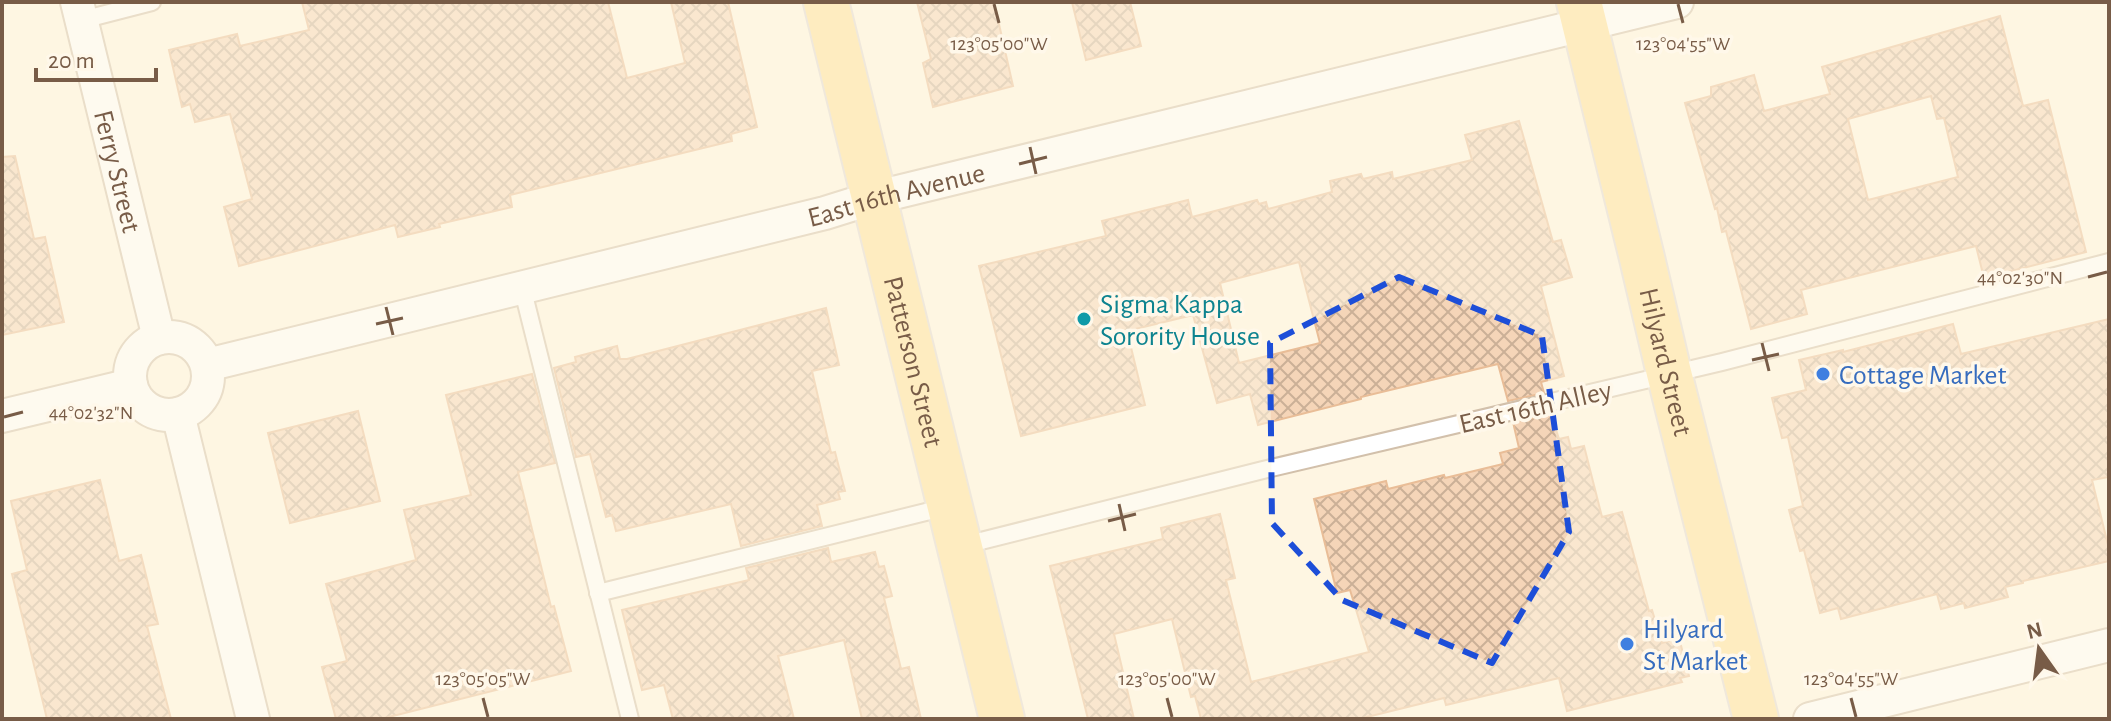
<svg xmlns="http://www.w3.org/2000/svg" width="2111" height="721" viewBox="0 0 2111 721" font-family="'Alegreya Sans',sans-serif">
<defs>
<pattern id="building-cross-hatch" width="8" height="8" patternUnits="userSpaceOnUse" patternTransform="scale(2)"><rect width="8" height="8" fill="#f5d5b8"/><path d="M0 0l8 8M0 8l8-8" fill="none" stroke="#cbb097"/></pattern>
</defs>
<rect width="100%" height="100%" fill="#fef5e2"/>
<g fill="url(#building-cross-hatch)" stroke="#e9bd97" stroke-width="2" fill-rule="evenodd">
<polygon points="302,2 608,2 627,78 685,63 671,2 728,2 757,127 731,134 732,141 510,195 512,207 439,224 440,227 398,237 395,225 239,266 224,207 252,199 230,114 195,122 190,104 182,107 169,50 237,34 240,46 309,30"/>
<polygon points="917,2 994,2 1013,86 933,107 923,63 931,59"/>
<polygon points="1072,2 1130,2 1141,46 1086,60"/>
<path d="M2000,16l23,90 25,-6 38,152 -102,26 -8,-32 -175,44 6,24 -56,15 -25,-98 -4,1 -5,-24 -2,1 -30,-106 26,-7v-9l43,-12 10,36 66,-17 -8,-27zM1931,96l6,23 7,-1 14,59 -90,23 -20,-81z"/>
<path d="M1519,121l34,121 8,-2 11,37 -31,9 23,90 -23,6 3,11 -36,8 -10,-37 -137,33v2l-103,26 -8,-31 -33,9 -24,-88 -66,16 18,74 -124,31 -42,-170 127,-30 -4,-15 86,-21 4,17 65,-17 2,4 7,-2 2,7 64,-17 -2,-11 31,-7 2,5 29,-7 1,7 79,-19 -7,-25zM1299,262l21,81 -81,20 -19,-80z"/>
<polygon points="15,156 34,239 45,237 64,322 2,335 2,157"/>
<polygon points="826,308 839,365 812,371 831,453 835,452 845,491 838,492 840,499 817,505 822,526 741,546 731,504 616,531 612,515 606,517 590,454 576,457 554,368 576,362 575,357 617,346 620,359 627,359"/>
<polygon points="2109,319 2109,477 2092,480 2109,549 2109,561 2023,581 2023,583 2005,587 2008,597 1965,608 1964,603 1941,609 1937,594 1841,619 1838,608 1820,613 1804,550 1800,551 1789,510 1803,506 1788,437 1782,438 1772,398 1806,390 1799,360 1843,350 1843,352 1953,324 1961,354"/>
<polygon points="532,374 555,463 518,472 551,607 554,606 571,671 381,719 336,719 322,667 347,661 326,584 416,560 404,510 471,495 446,395"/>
<polygon points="358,411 380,501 290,523 268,433"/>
<polygon points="1551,414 1559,439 1568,437 1571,449 1584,446 1602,517 1622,512 1649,611 1652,610 1662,643 1679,638 1689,676 1680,678 1682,682 1567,711 1559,678 1446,705 1444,698 1359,719 1201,719 1195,696 1191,697 1172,619 1114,634 1134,719 1088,719 1050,566 1163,539 1161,528 1220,514 1235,578 1226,580 1251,682 1369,652 1350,590 1337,593 1314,499 1386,481 1388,489 1444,475 1445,478 1503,464 1500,453 1519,448 1513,422"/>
<polygon points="100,480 119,561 141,555 158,624 147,626 171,719 47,719 12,574 27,570 11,501"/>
<polygon points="828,548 831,562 875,552 879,567 884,566 892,596 884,598 901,669 909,667 921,719 862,719 844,640 778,656 794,719 673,719 664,685 642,690 622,610 749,580 746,568"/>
</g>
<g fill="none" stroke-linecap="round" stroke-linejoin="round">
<defs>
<g id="service">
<polyline points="82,20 152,2"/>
<polyline points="522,287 630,719"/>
<polyline points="961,546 1263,470 1722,362 2109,262"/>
<polyline points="598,593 950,506"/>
</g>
<g id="minor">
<path id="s1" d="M77,2l82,336"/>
<circle cx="169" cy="376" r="39"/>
<path id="s2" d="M207,365l618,-152 48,-15 804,-196"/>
<polyline points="178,414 253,719"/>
<polyline points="2,416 131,385"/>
<polyline points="1810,719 2109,645"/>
</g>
<g id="primary">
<path id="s3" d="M826,2l176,717"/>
<path id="s4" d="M1579,2l63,256 27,115 87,346"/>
</g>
</defs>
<use href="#service" stroke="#d2c0ab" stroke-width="20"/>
<use href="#minor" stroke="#d2c0ab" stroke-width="36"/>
<use href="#primary" stroke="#dfd8d3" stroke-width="48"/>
<use href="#service" stroke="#fff" stroke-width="16"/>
<use href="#minor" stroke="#fff" stroke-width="32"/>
<use href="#primary" stroke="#ffe198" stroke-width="44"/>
</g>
<path d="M0 0H2111V721H0ZM1399,277l143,59 27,196 -77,131 -150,-63 -70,-77 -2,-180z" fill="#fef5e2" fill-opacity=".55" fill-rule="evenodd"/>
<path fill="none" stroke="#1d4ed8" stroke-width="6" stroke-dasharray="16 10" stroke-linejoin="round" d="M1399,277l143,59 27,196 -77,131 -150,-63 -70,-77 -2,-180z"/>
<path fill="none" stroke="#785c47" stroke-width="3" d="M994,4l5,19M1678,4l5,19M1030,147l6,27M1019,164l28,-7M2088,277l19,-5M386,307l7,28M376,324l27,-6M1762,343l7,28M1752,360l27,-6M4,417l19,-5M1119,504l6,27M1108,521l28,-7M483,698l5,19M1167,698l5,19M1851,698l5,19"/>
<circle fill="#0f9aa8" stroke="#fff8ea" stroke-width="3" cx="1084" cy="319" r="8"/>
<g fill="#3f7fe0" stroke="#fff8ea" stroke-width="3">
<circle cx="1823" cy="374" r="8"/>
<circle cx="1627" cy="644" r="8"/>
</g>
<g text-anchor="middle" stroke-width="7" stroke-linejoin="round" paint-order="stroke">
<g font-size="28" fill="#785c47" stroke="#fff8ea">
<text dy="10" stroke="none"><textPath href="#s1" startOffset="174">Ferry Street</textPath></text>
<text dy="10" stroke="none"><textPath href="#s2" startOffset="710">East 16th Avenue</textPath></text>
<text dy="10" stroke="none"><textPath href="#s3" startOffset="370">Patterson Street</textPath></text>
<text dy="10" stroke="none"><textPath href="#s4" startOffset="370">Hilyard Street</textPath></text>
<text transform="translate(1535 406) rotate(-13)" y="10">East 16th Alley</text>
</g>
<g font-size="28" fill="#0d838f" stroke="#fff8ea" text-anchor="start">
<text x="1100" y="313">Sigma Kappa<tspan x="1100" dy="32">Sorority House</tspan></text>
</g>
<g font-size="28" fill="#366cbe" stroke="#fff8ea" text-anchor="start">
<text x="1839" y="384">Cottage Market</text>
<text x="1643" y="638">Hilyard<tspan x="1643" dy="32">St Market</tspan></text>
</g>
</g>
<g font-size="20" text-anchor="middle" fill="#785c47" stroke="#fff8ea" stroke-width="7" stroke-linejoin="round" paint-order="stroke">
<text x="999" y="50">123°05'00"W</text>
<text x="1683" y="50">123°04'55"W</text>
<text x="2020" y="284">44°02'30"N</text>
<text x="91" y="419">44°02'32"N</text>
<text x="483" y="685">123°05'05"W</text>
<text x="1167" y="685">123°05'00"W</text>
<text x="1851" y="685">123°04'55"W</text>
</g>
<rect width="2111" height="721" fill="none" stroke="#785c47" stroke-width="8"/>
<g transform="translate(2039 649) rotate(346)" stroke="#fff8ea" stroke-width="6" paint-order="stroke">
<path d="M0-6L14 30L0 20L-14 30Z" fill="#785c47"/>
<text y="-12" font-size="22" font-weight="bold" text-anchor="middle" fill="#785c47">N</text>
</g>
<path d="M36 68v12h120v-12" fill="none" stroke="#785c47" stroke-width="4"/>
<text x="48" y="68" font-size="24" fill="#785c47" stroke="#fff8ea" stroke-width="6" paint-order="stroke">20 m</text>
</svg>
